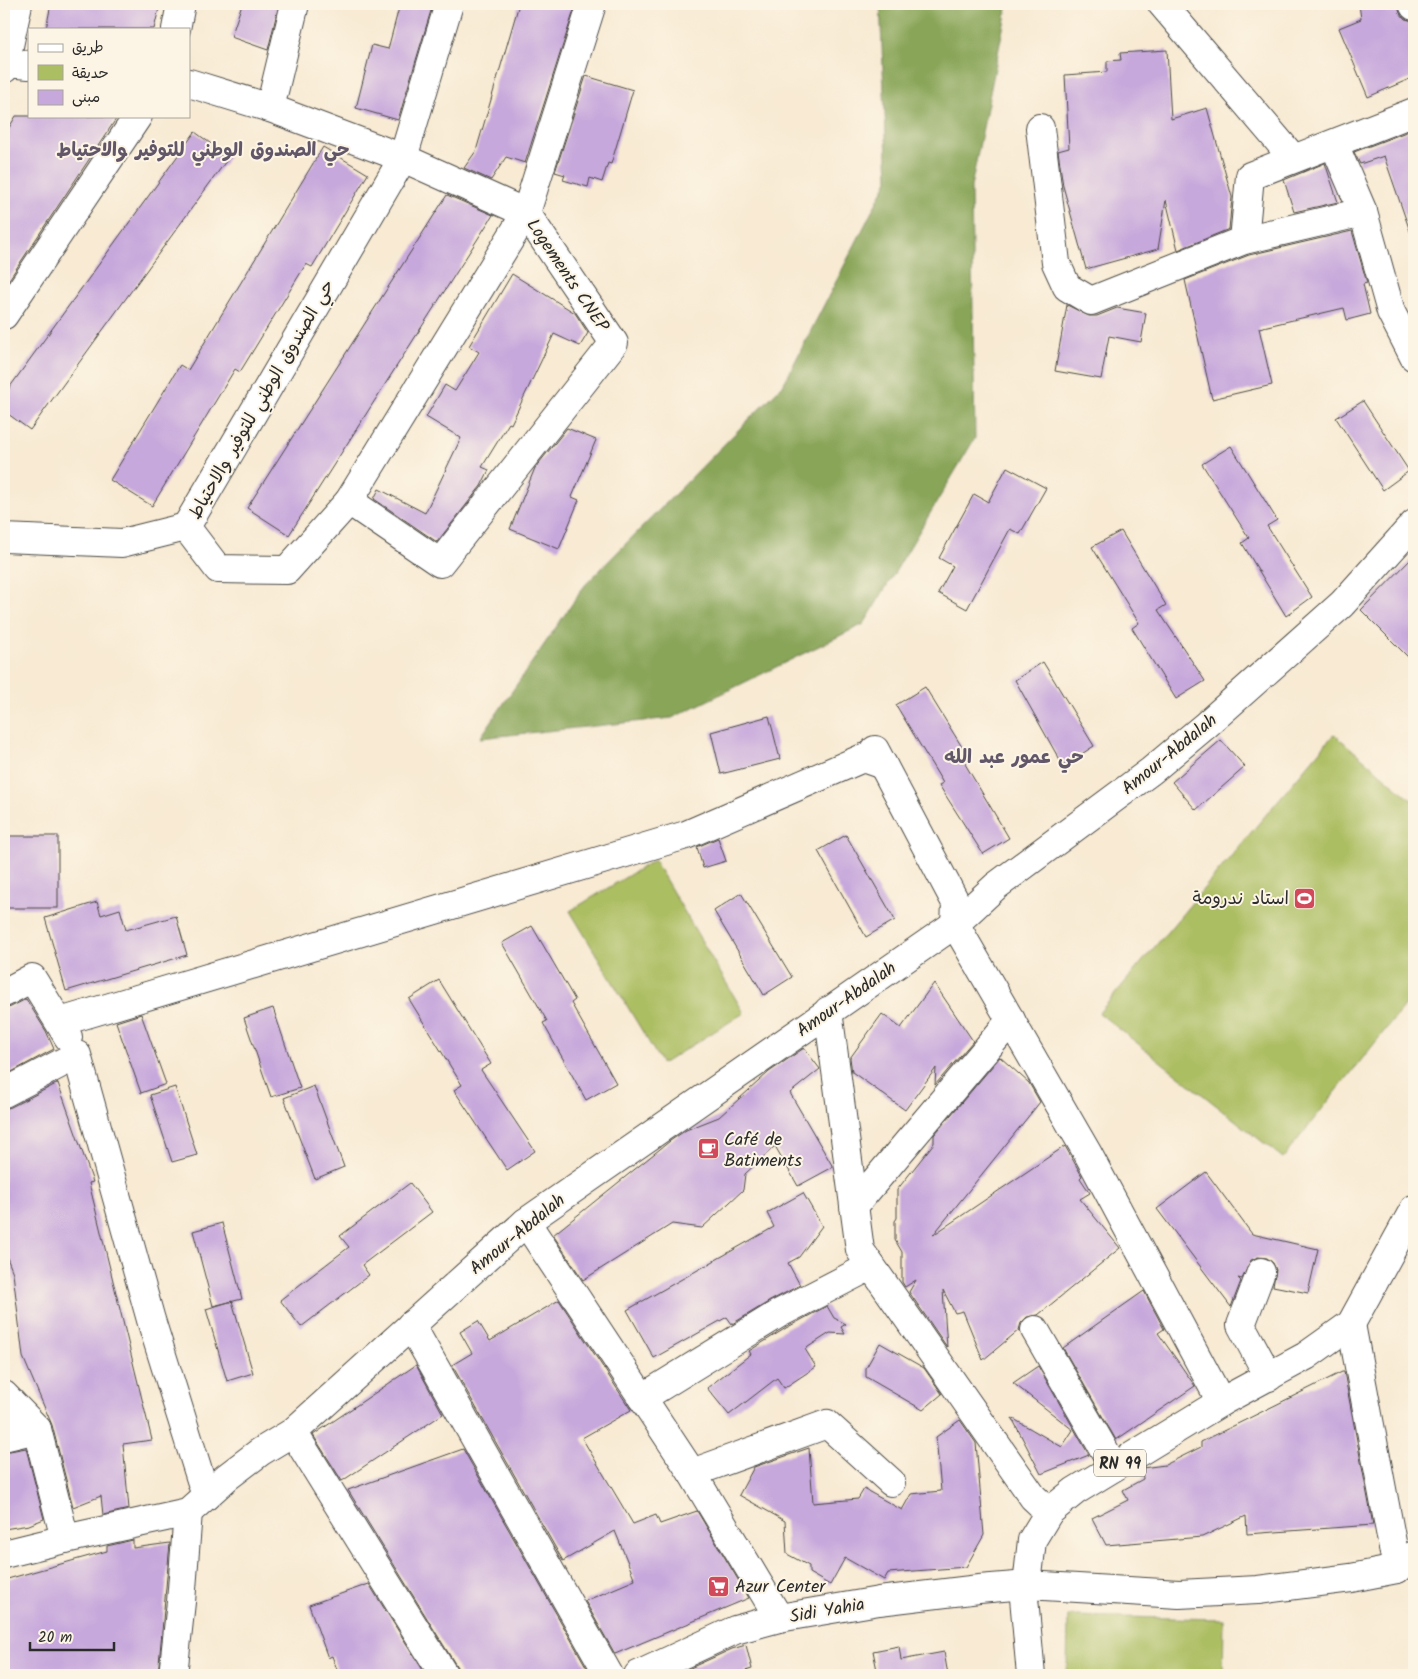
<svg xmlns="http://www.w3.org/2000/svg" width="1418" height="1679" viewBox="0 0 1418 1679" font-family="Kalam,'Playpen Sans Arabic',sans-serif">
<rect width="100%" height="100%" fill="#fcf5e5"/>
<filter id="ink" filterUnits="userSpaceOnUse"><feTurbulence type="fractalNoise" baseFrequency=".02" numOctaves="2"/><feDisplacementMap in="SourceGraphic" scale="10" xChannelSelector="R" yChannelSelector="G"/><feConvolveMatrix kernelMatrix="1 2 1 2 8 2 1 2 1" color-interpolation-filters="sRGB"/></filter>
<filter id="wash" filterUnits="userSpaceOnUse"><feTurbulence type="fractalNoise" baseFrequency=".0096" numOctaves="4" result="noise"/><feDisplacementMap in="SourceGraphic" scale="20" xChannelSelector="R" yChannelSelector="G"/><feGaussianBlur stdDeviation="1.12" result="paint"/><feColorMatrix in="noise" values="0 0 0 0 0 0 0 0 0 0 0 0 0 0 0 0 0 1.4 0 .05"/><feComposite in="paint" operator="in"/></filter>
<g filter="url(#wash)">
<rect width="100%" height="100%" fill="#f8ead3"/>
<g fill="#acbe62" stroke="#6c7446">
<polygon points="1334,734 1414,802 1414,994 1283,1158 1099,1013"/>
<polygon points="654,860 744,1013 662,1064 570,911"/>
<polygon points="1068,1616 1224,1619 1223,1675 1067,1675"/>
</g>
<polygon fill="#89a558" stroke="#5a6842" points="880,4 1008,4 971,187 975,438 864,624 672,718 480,738 585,585 783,385 888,180"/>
<g id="blocks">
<g fill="#c7a8dc">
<polygon points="51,4 160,4 154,29 46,29"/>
<polygon points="242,4 279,4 268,50 231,37"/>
<polygon points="400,4 433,4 398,120 356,108 372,45 388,49"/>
<polygon points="519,4 576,4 525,163 506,157 491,180 464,168 476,151"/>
<polygon points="1359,4 1397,4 1400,13 1405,19 1414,21 1414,77 1368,97 1339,28 1361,19"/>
<polygon points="1167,50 1171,119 1207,108 1232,197 1229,229 1178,250 1166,200 1158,249 1086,269 1063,186 1058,151 1069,148 1065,75 1107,72 1107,61 1121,60 1120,53"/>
<polygon points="586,76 633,90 611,164 608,163 602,182 590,178 588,187 563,180 565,175 555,172"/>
<polygon points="16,116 118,116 4,287 4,136"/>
<polygon points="1414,129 1414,234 1411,234 1384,156 1360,164 1354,152"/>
<polygon points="195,132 229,157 30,430 4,411 4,395"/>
<polygon points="323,147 368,174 312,267 306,264 240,372 235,369 152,506 110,480 180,365 188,370"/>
<polygon points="1325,163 1338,202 1294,212 1284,180"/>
<polygon points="447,195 493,215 289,535 247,508"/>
<polygon points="1352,231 1367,283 1363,284 1370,314 1347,320 1344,308 1259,328 1272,385 1212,399 1185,280 1249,255"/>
<polygon points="512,274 575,313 588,333 580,346 554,334 511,424 509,423 482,467 489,470 481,486 437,542 374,499 379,489 425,513 461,438 426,417 445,385 455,391 479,352 469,346"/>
<polygon points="1067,305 1089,316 1097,316 1117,308 1146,313 1141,342 1109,336 1101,379 1055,371"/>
<polygon points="1363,401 1409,471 1383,490 1336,418"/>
<polygon points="567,428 596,440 572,497 579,500 559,549 510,529 535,468"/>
<polygon points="1231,446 1277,520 1267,526 1312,597 1286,616 1242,543 1249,538 1202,464"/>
<polygon points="1007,467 1046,488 1020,534 1010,529 967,609 938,593 953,566 939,558 974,494 988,502"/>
<polygon points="1121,531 1166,605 1158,610 1205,681 1176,699 1132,628 1139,623 1092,547"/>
<polygon points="1414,556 1414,663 1361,610"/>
<polygon points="1043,662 1094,746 1063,766 1015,680"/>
<polygon points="925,687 970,760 965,764 1009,838 983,854 939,785 943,783 896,705"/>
<polygon points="769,716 780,759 721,774 711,732"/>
<polygon points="1221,740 1245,767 1196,810 1172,782"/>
<polygon points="846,835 895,920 866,937 818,851"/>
<rect x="4" y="836" width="54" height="72"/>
<polygon points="718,838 726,861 703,868 697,847"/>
<polygon points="741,893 792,977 764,995 714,911"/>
<polygon points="97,902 101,915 120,909 126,930 176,916 187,955 66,991 45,918"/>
<polygon points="532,926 575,1000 571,1003 616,1083 586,1100 543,1023 547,1021 502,943"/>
<polygon points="439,980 491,1064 481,1070 535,1151 507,1170 454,1090 462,1085 409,999"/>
<polygon points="934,983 973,1041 935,1085 936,1068 905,1110 852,1072 850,1058 882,1014 901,1028"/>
<polygon points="26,999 46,1031 54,1049 4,1076 4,1009 11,1007"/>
<polygon points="273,1008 300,1088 271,1097 244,1018"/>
<polygon points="141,1014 166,1084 141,1093 116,1022"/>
<polygon points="804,1048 820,1069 790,1093 833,1167 798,1186 775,1146 745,1174 743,1190 702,1228 672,1224 583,1280 553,1235 670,1141 686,1130 719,1117 769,1072"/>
<polygon points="1000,1057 1029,1083 1040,1102 933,1235 1065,1146 1082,1176 1080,1178 1090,1193 1080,1199 1120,1248 1038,1315 1027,1317 1021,1323 1019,1330 983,1360 963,1311 955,1313 943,1290 947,1347 909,1292 916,1280 905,1287 902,1282 902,1252 895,1240 895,1221 897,1218 897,1190 934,1143 934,1135"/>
<polygon points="58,1083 93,1182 89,1183 152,1440 123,1444 129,1509 103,1515 101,1496 73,1507 52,1425 23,1357 13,1273 4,1250 4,1109 11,1107"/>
<polygon points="314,1086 344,1167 315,1179 284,1098"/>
<polygon points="175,1087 197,1155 172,1162 150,1095"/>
<polygon points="1206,1172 1252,1234 1318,1249 1308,1293 1273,1286 1276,1270 1273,1263 1267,1258 1258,1257 1251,1260 1242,1279 1238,1278 1241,1281 1231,1307 1157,1209"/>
<polygon points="410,1183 432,1212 362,1265 369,1275 301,1327 280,1300 349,1247 340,1236"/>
<polygon points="803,1193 822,1226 799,1257 788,1263 800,1285 770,1301 732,1324 727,1317 654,1358 627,1310 774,1227 767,1213"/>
<polygon points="222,1223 242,1299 213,1306 193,1231"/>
<polygon points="1144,1291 1164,1329 1158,1333 1195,1386 1116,1440 1063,1348"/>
<polygon points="559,1300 631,1410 582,1438 633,1524 656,1515 660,1524 697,1511 749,1598 615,1654 585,1601 635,1580 615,1531 563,1561 452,1365 472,1353 460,1332 478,1321 490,1341"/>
<polygon points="232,1301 253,1373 227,1381 206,1309"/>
<polygon points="827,1306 834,1318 846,1324 841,1327 845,1334 830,1333 805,1349 816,1367 784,1388 777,1378 729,1415 707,1388 751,1354 749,1351 786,1328"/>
<polygon points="880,1343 924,1368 942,1394 923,1410 866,1377 866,1368"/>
<polygon points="416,1365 443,1414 342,1481 313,1435"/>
<polygon points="1038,1366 1089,1455 1041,1474 1012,1418 1062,1447 1073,1430 1013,1383"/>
<polygon points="1342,1372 1344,1372 1373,1525 1247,1534 1246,1516 1202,1537 1106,1545 1092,1518 1128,1500 1123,1490 1143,1479 1142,1468 1165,1465 1201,1447 1201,1442"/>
<polygon points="960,1420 976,1443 984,1535 966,1567 888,1573 884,1580 845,1558 830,1585 809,1573 809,1566 787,1554 785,1521 739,1495 754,1467 809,1448 813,1503 858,1499 864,1489 902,1510 911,1494 941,1491 936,1437"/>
<polygon points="26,1448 44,1519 29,1525 4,1529 4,1452"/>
<polygon points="463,1449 587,1668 576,1675 460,1675 457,1667 348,1490"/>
<polygon points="133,1540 133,1548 170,1543 158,1675 4,1675 4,1580 107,1551 107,1546"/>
<polygon points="369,1584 426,1675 339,1675 332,1656 328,1658 309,1605"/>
<polygon points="746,1645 752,1669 745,1671 746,1675 675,1675 732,1649"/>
<polygon points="899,1646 901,1660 944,1652 948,1675 878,1675 873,1651"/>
</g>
</g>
</g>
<g filter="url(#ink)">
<use href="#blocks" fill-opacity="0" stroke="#4a4844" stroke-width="1"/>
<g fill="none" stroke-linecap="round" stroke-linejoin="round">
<defs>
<g id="street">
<polyline points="449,4 403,158 186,527 218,569 287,570 349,501 526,213 592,4"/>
<polyline points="1162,4 1293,158"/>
<polyline points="1413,4 1414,6"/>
<polyline points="176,29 181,4"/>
<polyline points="6,63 29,65"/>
<polyline points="4,69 18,4"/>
<polyline points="189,83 270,108 403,158 526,213 614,343 440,563 349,501"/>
<polyline points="270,108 295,4"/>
<polyline points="1040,128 1056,263 1067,287 1091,301 1244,240 1363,212"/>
<polyline points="1334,144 1363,212 1391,312 1414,357"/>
<polyline points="1244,240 1250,176 1414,112"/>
<polyline points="4,315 138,116"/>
<polyline points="4,538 122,543 186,527"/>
<polyline points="875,750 956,903 955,924 1088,1154 1221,1402"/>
<polyline points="4,993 32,978 68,1037"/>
<polyline points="828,1011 860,1250 1033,1497 1049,1512"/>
<polyline points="60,1022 686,835 863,758 883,765"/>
<polyline points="4,1093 77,1055 151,1320 206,1496"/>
<polyline points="854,1206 1011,1020"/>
<polyline points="526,1222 692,1473 779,1618"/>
<polyline points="1261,1272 1241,1325 1269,1377"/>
<polyline points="1351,1324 1397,1569"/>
<polyline points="411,1325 609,1675"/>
<polyline points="1035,1330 1114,1467"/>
<polyline points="4,1395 37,1429 65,1539"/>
<polyline points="642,1398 778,1314 871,1266"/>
<polyline points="293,1432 444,1675"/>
<polyline points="4,1437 37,1429"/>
<polyline points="692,1473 827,1424 891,1482"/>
<polyline points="4,1554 65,1539 188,1512 227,1477 260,1452 293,1432 526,1222 955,924 996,886 1151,771 1206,725 1342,604 1414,524"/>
<polyline points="1027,1585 1179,1594 1258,1590 1351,1578 1397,1569 1414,1555"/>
<polyline points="173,1675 181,1602 188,1512"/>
</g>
<polyline id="secondary" points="638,1675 735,1630 779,1618 879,1601 979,1589 1027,1585"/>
<polyline id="primary" points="1031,1675 1024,1598 1027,1585 1032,1540 1049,1512 1075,1491 1221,1402 1306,1356 1351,1324 1414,1209"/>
</defs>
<use href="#street" stroke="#4a4844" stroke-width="30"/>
<use href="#secondary" stroke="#4a4844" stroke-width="30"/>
<use href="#primary" stroke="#4a4844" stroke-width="30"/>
<use href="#street" stroke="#fff" stroke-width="28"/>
<use href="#secondary" stroke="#fff" stroke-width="28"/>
<use href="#primary" stroke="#fff" stroke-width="28"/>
</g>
</g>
<defs>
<symbol id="stadium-square" viewBox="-11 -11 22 22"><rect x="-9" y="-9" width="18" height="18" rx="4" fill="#d1495b" stroke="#fcf5e5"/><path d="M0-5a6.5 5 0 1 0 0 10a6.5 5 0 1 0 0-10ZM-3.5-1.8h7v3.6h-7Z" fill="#fff"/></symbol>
<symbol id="cafe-square" viewBox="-11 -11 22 22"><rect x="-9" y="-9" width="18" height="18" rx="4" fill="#d1495b" stroke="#fcf5e5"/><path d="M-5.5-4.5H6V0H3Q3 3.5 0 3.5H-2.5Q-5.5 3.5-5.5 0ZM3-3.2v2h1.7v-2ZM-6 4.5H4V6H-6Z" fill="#fff"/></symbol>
<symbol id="supermarket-square" viewBox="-11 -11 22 22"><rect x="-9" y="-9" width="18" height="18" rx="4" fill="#d1495b" stroke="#fcf5e5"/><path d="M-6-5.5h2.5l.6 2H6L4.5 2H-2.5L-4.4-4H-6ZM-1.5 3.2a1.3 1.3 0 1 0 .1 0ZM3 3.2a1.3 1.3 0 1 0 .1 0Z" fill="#fff"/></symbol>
</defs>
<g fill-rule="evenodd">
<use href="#stadium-square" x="1292" y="886" width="25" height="25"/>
<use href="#cafe-square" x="696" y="1136" width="25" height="25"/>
<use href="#supermarket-square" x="706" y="1574" width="25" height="25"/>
</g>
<g text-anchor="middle" stroke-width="4" stroke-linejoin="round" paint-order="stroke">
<rect fill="#fcf5e5" stroke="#6a6863" stroke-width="1" x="1094" y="1449.5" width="52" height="27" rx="4"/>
<g font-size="16" font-weight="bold" fill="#2b2b2b">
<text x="1120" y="1469">RN 99</text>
</g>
<g font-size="18" fill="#2b2b2b" stroke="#fcf5e5">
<text transform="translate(568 275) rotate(56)" y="6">Logements CNEP</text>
<text transform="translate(261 399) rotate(-60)" y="6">حي الصندوق الوطني للتوفير والاحتياط</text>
<text transform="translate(1169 754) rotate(-39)" y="6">Amour-Abdalah</text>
<text transform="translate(846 999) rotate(-35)" y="6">Amour-Abdalah</text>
<text transform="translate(517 1234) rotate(-39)" y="6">Amour-Abdalah</text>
<text transform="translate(827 1610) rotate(-10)" y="6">Sidi Yahia</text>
</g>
<g font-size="18" fill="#2b2b2b" stroke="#fcf5e5" text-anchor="start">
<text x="1289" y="904" text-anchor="end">استاد ندرومة</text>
<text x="724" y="1145">Café de<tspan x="724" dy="21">Batiments</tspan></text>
<text x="735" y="1592">Azur Center</text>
</g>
<g font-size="19" font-weight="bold" fill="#625769" stroke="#fcf5e5">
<text x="203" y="156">حي الصندوق الوطني للتوفير والاحتياط</text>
<text x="1014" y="763">حي عمور عبد الله</text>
</g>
</g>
<rect width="1418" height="1679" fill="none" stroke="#fcf5e5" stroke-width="20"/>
<rect x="28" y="28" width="162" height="90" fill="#fcf5e5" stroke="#a8a49b"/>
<rect x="38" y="44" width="25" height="8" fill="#ffffff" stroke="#a8a49b"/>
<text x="72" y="52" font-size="15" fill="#2b2b2b">طريق</text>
<rect x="38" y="65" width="25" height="15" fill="#acbe62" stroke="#a8a49b"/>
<text x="72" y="78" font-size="15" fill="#2b2b2b">حديقة</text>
<rect x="38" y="90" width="25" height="15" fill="#c7a8dc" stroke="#a8a49b"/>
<text x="72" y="102" font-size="15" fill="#2b2b2b">مبنى</text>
<path d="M30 1642v8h84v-8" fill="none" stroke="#2b2b2b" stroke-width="2.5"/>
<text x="38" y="1642" font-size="15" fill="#2b2b2b" stroke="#fcf5e5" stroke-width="4" paint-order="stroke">20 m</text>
</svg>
